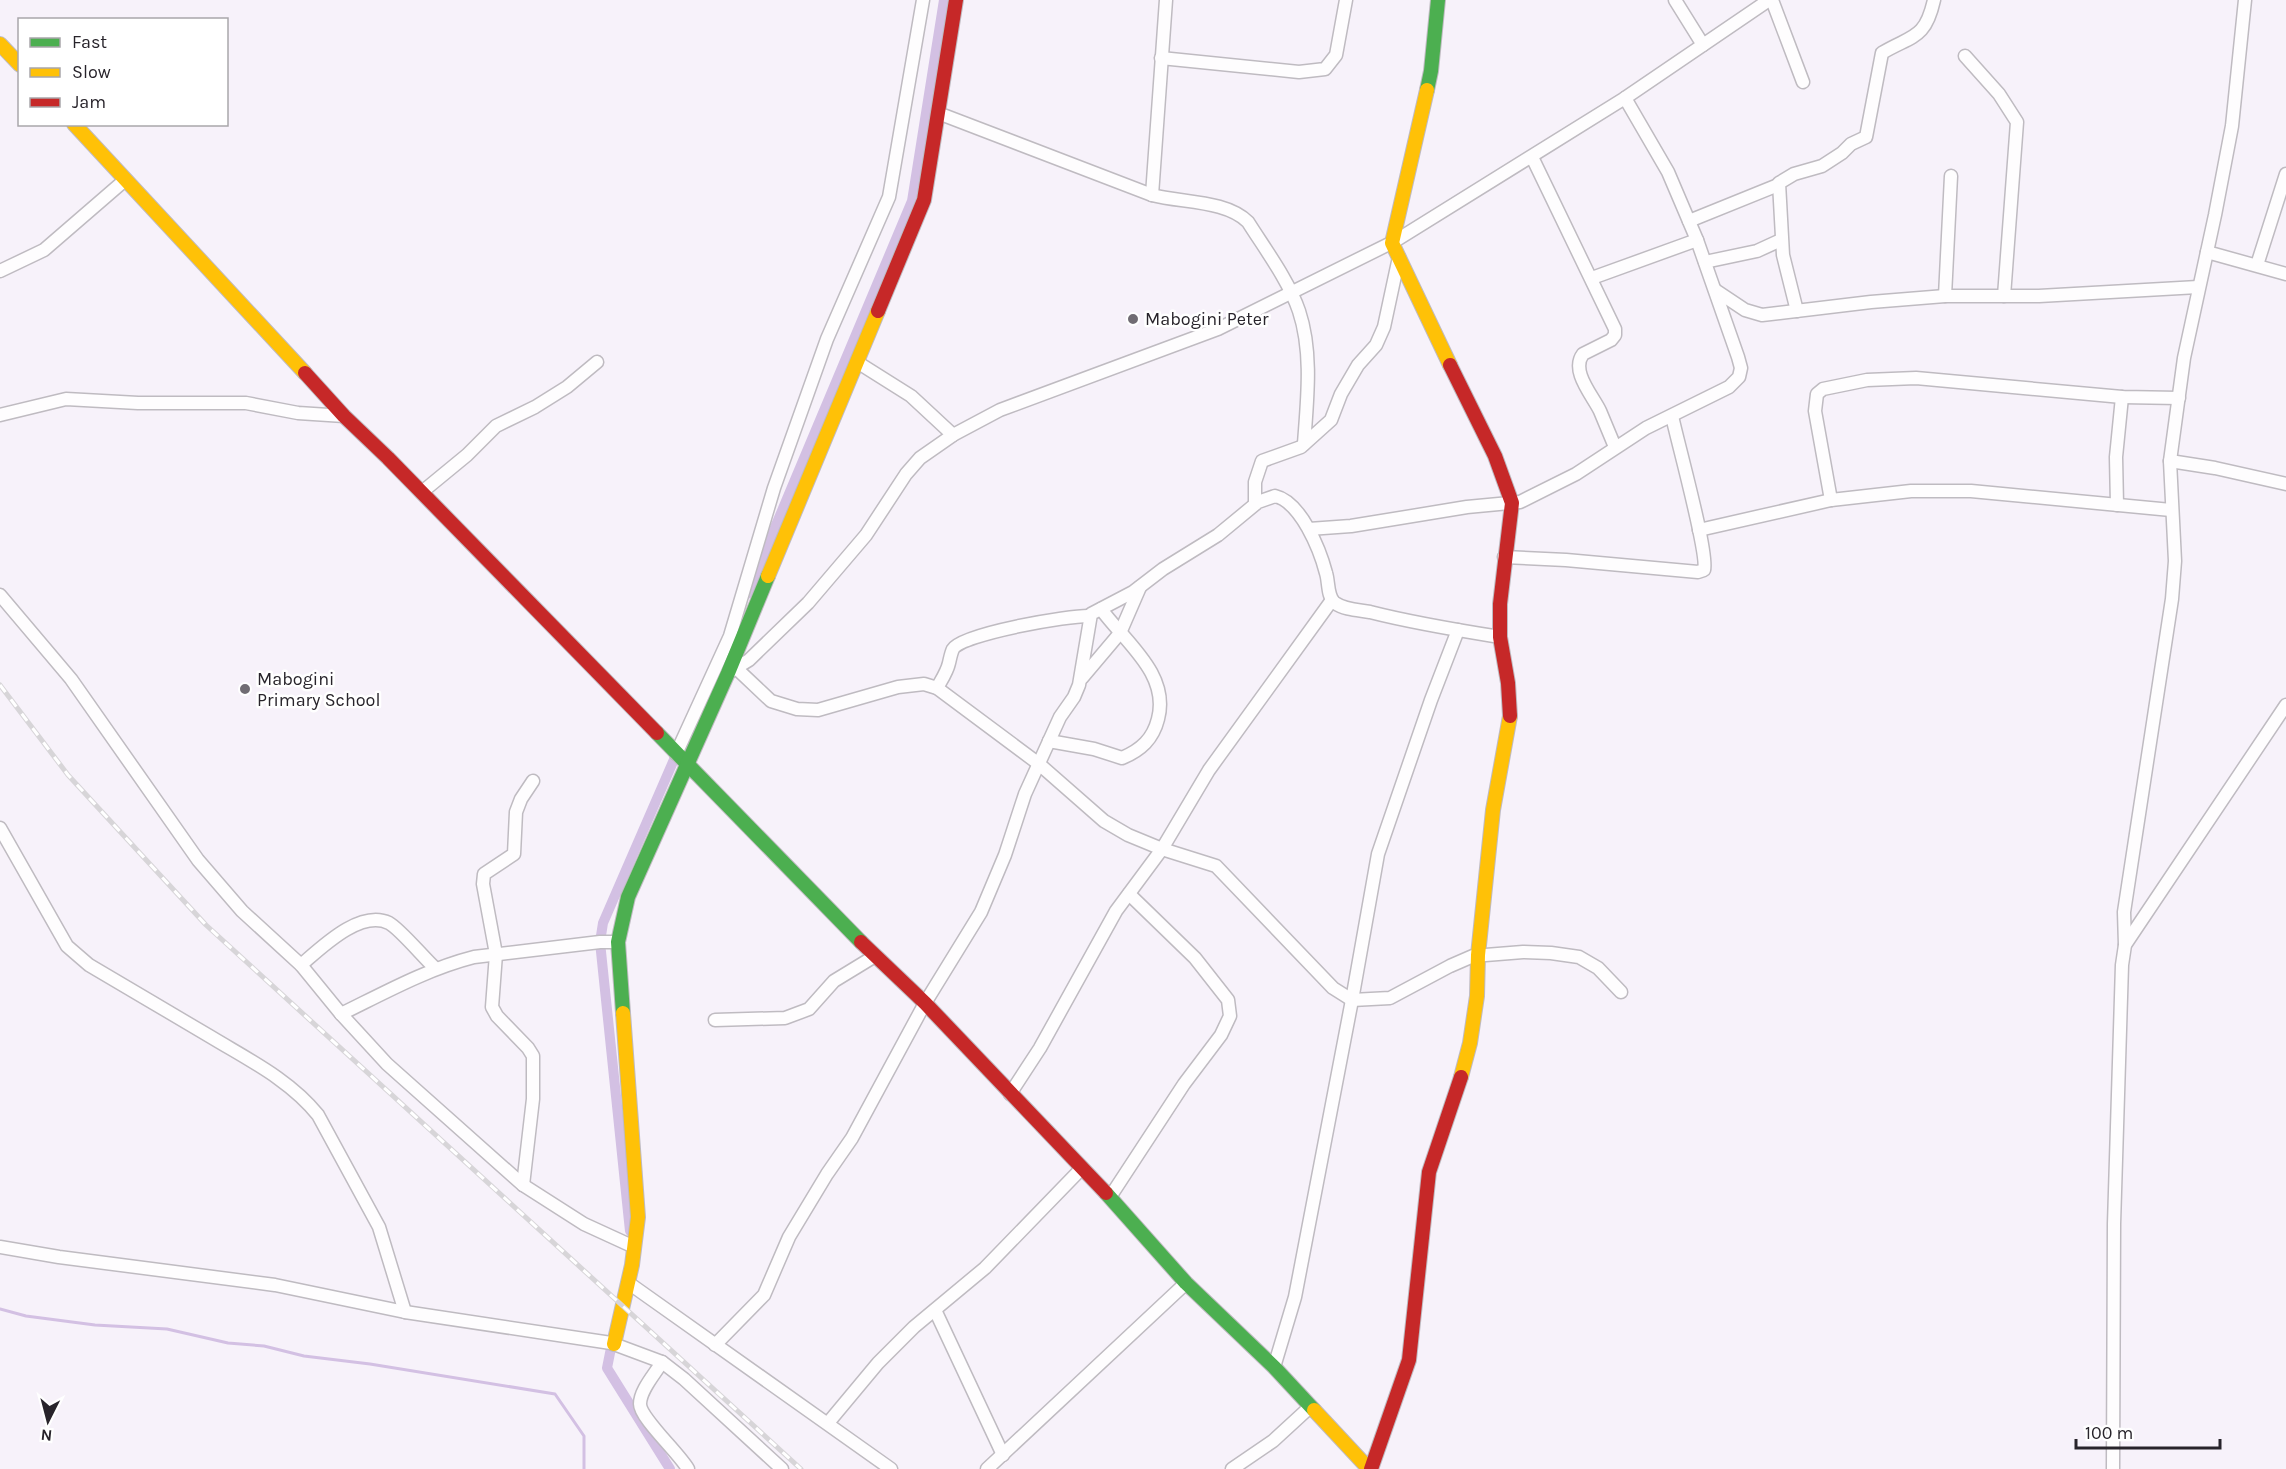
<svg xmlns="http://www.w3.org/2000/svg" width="2286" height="1469" viewBox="0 0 2286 1469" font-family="Karla,sans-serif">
<rect width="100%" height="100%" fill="#f7f2fa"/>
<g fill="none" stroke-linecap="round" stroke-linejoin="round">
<polyline stroke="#d3c0e3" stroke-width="3" points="0,1309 26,1316 95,1325 167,1329 228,1343 264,1346 304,1356 370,1364 555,1394 584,1436 584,1469"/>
<g stroke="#d3c0e3" stroke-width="10">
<polyline points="747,594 912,201 944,0"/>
<polyline points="630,1231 600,942 603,923 679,748"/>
<polyline points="613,1338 607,1368 670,1469"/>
</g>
<defs>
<g id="street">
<polyline points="1675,0 1703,45"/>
<polyline points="1772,0 1803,82"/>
<polyline points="1965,56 1999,94 2017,122 2004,296"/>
<polyline points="1161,58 1299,72 1325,69 1336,55 1346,0"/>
<path d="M938,113l214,82c30,8 74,5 96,27 17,27 41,59 51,89 14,42 8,90 5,133"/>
<path d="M1532,157l83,172v6l-4,5 -28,14c-13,17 10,42 17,57 5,12 10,24 15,36"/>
<polyline points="1152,195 1166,0"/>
<polyline points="1689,221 1778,185"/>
<polyline points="2207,252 2286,274"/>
<polyline points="1705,262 1757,251 1781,240"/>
<polyline points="2257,265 2286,174"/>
<polyline points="0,271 44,250 125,180"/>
<polyline points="1592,278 1697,240"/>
<polyline points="1715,290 1745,310 1762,315 1871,302 1945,296 2039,296 2198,287"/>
<polyline points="1945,296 1951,176"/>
<path d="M1797,311l-14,-56 -4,-72 15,-9 28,-8 20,-13 9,-9 15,-7 16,-84c30,-18 43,-13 52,-53"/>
<polyline points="857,362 911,396 953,435"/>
<polyline points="0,415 66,399 138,403 246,403 298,413 344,416"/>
<polyline points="2170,461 2215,468 2286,484"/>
<polyline points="422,492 467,455 496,426 535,407 567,387 597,362"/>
<polyline points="1831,500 1815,411 1817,394 1823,389 1867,380 1916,378 2122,397 2179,398"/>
<polyline points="1255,504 1255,482 1262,461 1301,447 1331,420 1341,394 1358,365 1376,345 1384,327 1399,257"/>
<polyline points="2117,505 2116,457 2122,397"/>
<polyline points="1309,529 1351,526 1467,507 1520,502 1576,474 1646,428 1729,387 1739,377 1741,368 1738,357 1697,240 1668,172 1625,98"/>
<polyline points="1699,530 1831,500 1911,491 1971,491 2171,510"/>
<path d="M1504,557l62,3 132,12 6,-2c5,-15 -27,-130 -32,-154"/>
<polyline points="0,595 71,679 198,860 242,911 301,965 341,1014 387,1064 523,1185 584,1224 632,1246"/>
<polyline points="736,668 771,701 797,709 818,710 898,687 924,684 937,688 1039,764 1104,821 1128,835 1162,849 1216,866 1333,988 1352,1000 1390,998 1450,966 1473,956 1523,952 1551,953 1579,957 1598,968 1621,992"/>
<polyline points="728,673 749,660 808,603 866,535 906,474 920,458 953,435 1000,410 1218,329 1395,241 1625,98 1769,0"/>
<polyline points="1082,678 1120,633 1140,587"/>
<path d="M937,688c5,-9 10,-16 12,-25 1,-4 2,-10 4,-14 8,-15 117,-34 137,-33"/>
<path d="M1049,741l45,8 28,9c19,-8 31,-19 36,-39 12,-45 -33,-77 -57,-110"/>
<polyline points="676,754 730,636 774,488 827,339 889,197 923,0"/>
<path d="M0,828l67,118 22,19c41,24 81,48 122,72 38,23 79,43 107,78l61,112 26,85"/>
<polyline points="2125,945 2124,912 2172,599 2175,561 2170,461 2184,358 2215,215 2232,126 2245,0"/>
<path d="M301,965c20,-17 59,-56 88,-42 11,6 35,35 46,45"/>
<path d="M341,1014c43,-21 86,-45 133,-57l126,-15h18"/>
<polyline points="715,1020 785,1018 809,1009 834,981 875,956"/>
<polyline points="1010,1094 1040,1048 1116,911 1162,849 1209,770 1332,600"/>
<polyline points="523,1185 533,1099 533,1056 528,1048 497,1016 492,1007 496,954 483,884 484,874 514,854 516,812 521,799 533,781"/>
<polyline points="1110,1197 1184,1084 1221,1035 1230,1016 1228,1000 1195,958 1129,894"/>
<polyline points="0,1247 59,1257 275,1285 405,1312 611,1343 662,1362 684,1379 782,1469"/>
<polyline points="630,1284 891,1469"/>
<polyline points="935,1310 1003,1455"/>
<path d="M715,1345l49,-50 25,-58 38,-63 25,-36 73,-135 56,-91 24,-57 20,-61 35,-77 14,-20 5,-12 12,-71 42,-22 30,-23 55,-34 40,-33 17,-6c26,6 45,54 51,77 3,9 1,24 9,30 10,7 24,7 35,9 43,11 86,18 130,25"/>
<path d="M662,1362c-7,12 -22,28 -22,42 0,14 39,49 48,65"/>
<polyline points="1274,1367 1295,1297 1352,1000 1378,854 1431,700 1458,630"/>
<polyline points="828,1423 878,1363 914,1327 985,1268 1082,1168"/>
<polyline points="987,1469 1186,1283"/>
<polyline points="1232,1469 1273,1441 1310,1407"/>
<polyline points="2113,1469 2114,1224 2122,965 2125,945 2286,705"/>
</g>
<g id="fast">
<polyline points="1427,90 1431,71 1438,0"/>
<polyline points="657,733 861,942"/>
<polyline points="623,1013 618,942 628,897 728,673 768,576"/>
<polyline points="1106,1193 1186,1283 1274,1367 1314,1410"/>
</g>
<g id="slow">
<polyline points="0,44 20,65"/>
<polyline points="1427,90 1392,243 1450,365"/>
<polyline points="74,124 305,373"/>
<polyline points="768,576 878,311"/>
<polyline points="1461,1077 1470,1043 1477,996 1478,955 1493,810 1510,716"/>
<polyline points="614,1344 632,1265 638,1217 623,1013"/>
<polyline points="1314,1410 1369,1469"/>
</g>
<g id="jam">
<polyline points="878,311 924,200 956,0"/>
<polyline points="1450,365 1495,456 1512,503 1500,604 1500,637 1508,683 1510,716"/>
<polyline points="305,373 344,416 388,458 657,733"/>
<polyline points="861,942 925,1003 1106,1193"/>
<polyline points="1371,1469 1409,1360 1429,1172 1461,1077"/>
</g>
</defs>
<use href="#street" stroke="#bfbbc1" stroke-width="15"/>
<use href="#fast" stroke="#bfbbc1" stroke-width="16"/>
<use href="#slow" stroke="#bfbbc1" stroke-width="16"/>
<use href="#jam" stroke="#bfbbc1" stroke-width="16"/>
<use href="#street" stroke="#fefdfe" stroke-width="12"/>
<use href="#fast" stroke="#4caf50" stroke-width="14"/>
<use href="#slow" stroke="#ffc107" stroke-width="14"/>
<use href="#jam" stroke="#c62828" stroke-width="14"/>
<defs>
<polyline id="rail" points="0,685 68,775 206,925 801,1469"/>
</defs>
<use href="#rail" stroke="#d7d5d8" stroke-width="5"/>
<use href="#rail" stroke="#fff" stroke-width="3" stroke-dasharray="9" stroke-linecap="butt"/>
</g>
<g fill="#706c73" stroke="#fff" stroke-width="2">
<circle cx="1133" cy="319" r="6"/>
<circle cx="245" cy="689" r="6"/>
</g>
<g text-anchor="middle" stroke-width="5" stroke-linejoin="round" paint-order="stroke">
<g font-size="18" fill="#28242b" stroke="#fff" text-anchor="start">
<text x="1145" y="325">Mabogini Peter</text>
<text x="257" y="685">Mabogini<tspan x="257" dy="21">Primary School</tspan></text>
</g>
</g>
<rect x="18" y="18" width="210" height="108" fill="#ffffff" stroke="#a9a7aa" stroke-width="1.5"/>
<rect x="30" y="38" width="30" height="9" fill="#4caf50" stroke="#a9a7aa" stroke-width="1.5"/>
<text x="72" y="48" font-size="18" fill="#28242b">Fast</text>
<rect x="30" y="68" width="30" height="9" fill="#ffc107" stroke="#a9a7aa" stroke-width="1.5"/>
<text x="72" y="78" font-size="18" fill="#28242b">Slow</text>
<rect x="30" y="98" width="30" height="9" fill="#c62828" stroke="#a9a7aa" stroke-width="1.5"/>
<text x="72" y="108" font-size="18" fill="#28242b">Jam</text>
<g transform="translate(48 1421) rotate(186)" stroke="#ffffff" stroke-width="4.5" paint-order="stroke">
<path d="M0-4.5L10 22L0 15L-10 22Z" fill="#28242b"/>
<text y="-9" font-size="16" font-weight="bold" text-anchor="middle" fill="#28242b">N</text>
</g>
<path d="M2076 1439v9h144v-9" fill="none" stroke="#28242b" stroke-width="3"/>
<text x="2085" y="1439" font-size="18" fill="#28242b" stroke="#ffffff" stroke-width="4.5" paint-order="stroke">100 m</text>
</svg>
